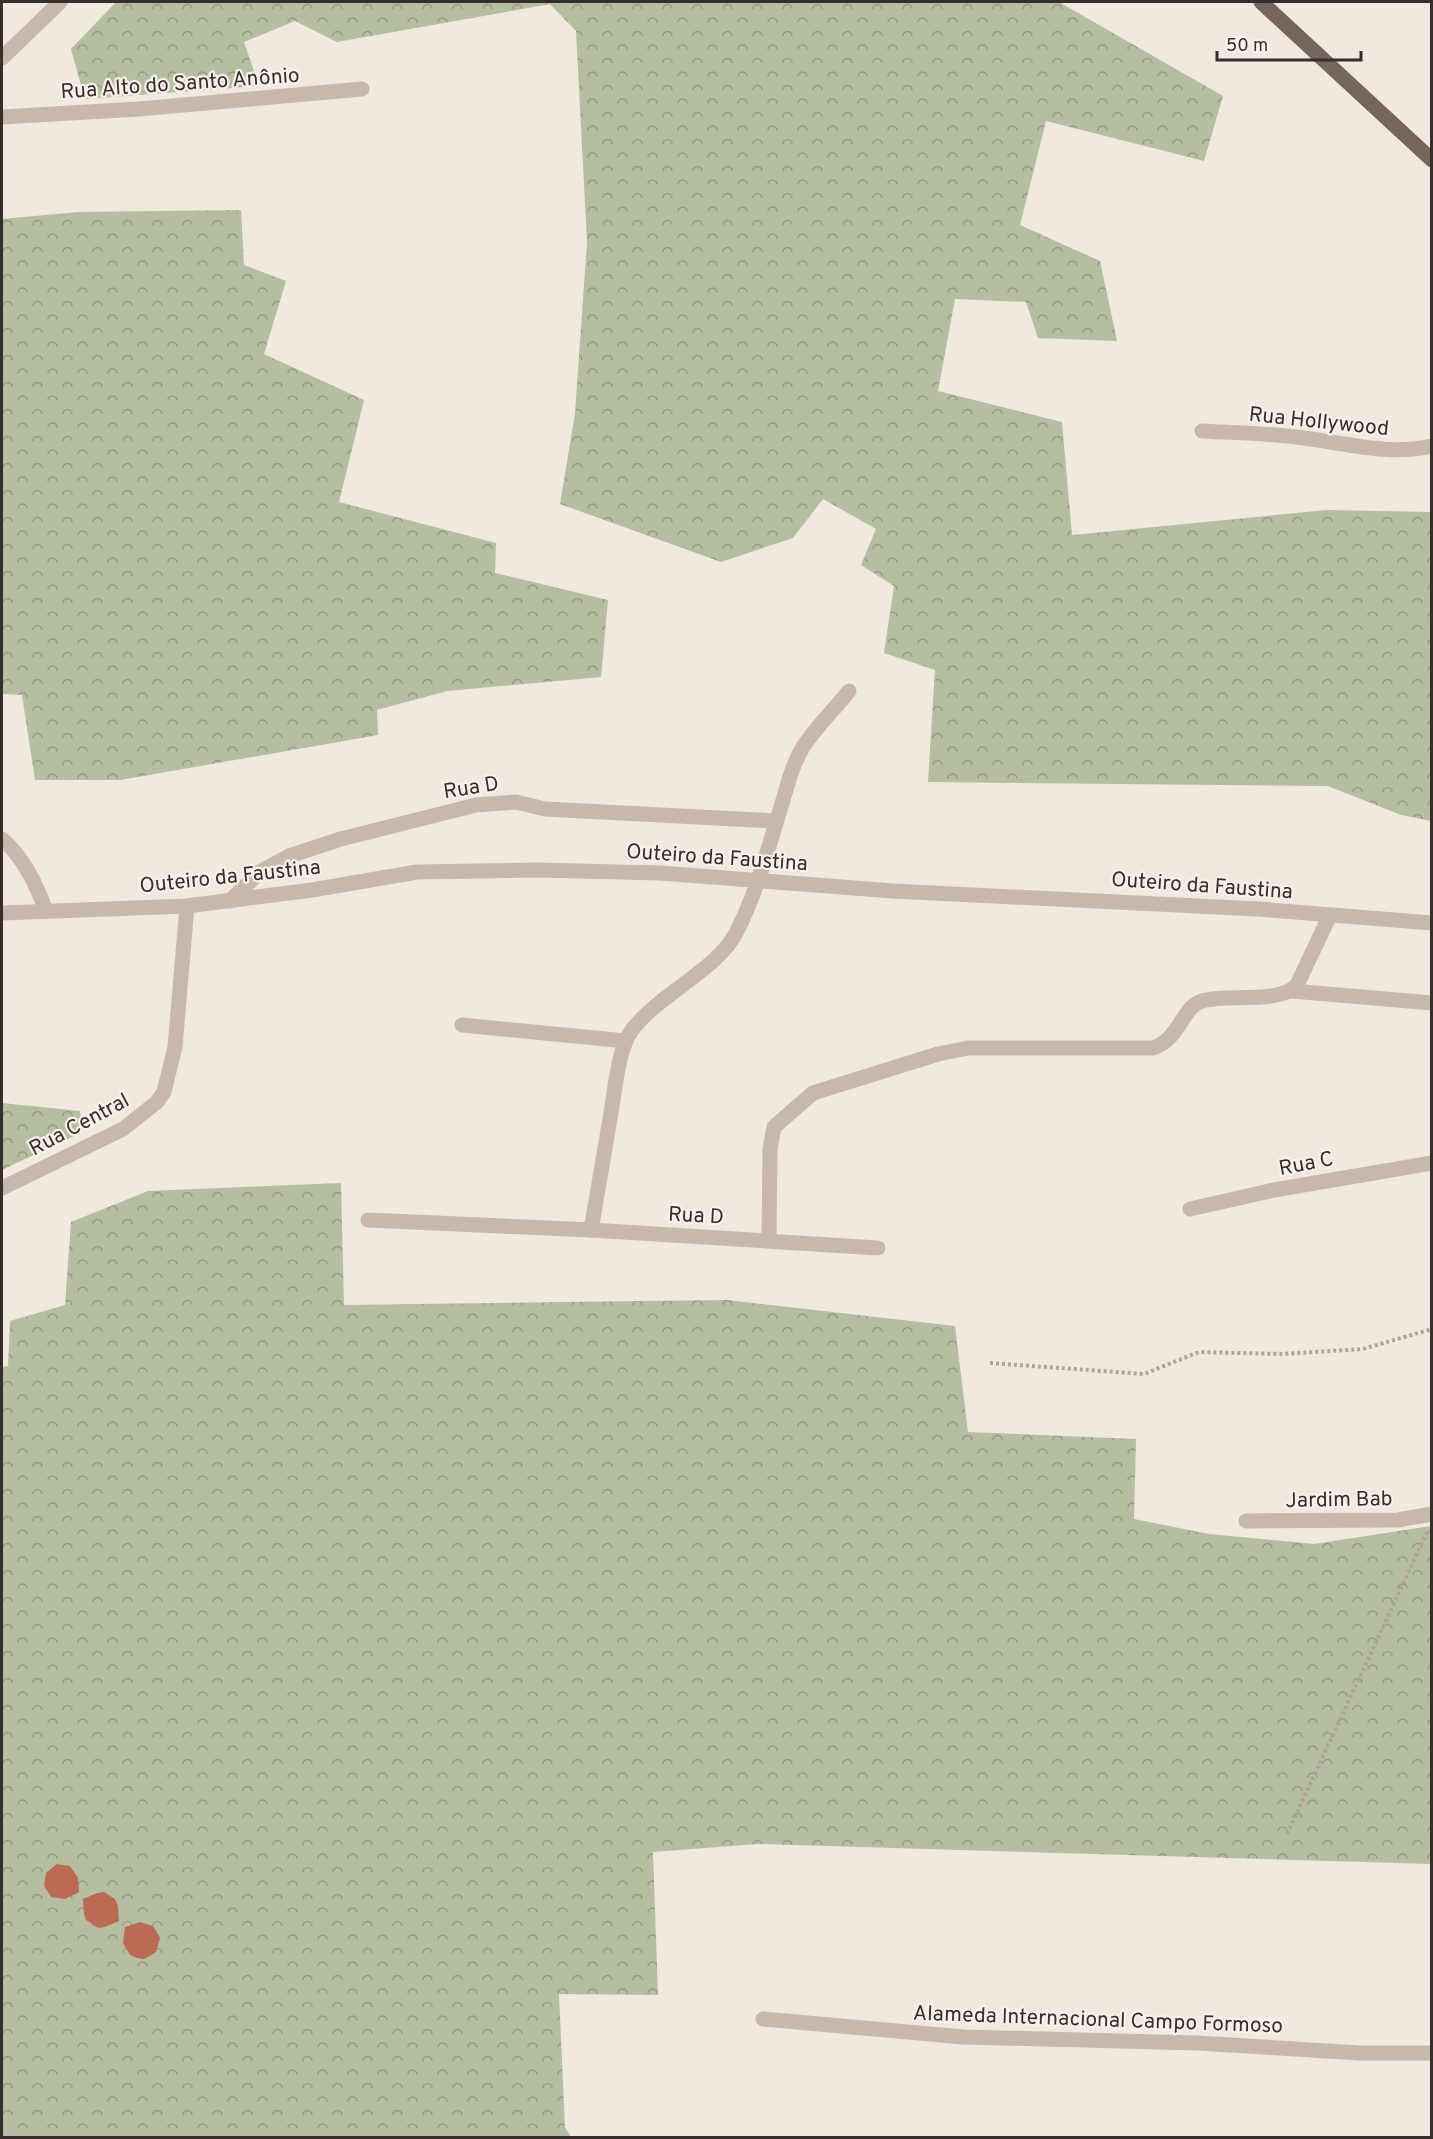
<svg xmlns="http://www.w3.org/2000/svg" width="1433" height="2139" viewBox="0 0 1433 2139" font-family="Overpass,sans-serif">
<defs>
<pattern id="forest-crowns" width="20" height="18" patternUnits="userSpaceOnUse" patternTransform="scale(1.5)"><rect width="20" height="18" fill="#b5bea0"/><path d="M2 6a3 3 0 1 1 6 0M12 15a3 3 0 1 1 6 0" fill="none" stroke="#949b83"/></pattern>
</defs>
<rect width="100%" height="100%" fill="#f1e8df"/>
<g fill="url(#forest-crowns)">
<polygon points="116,2 1059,2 1223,96 1204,161 1046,121 1020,225 1100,261 1117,341 1038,338 1026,302 955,299 938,391 1062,422 1072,535 1327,510 1431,512 1431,821 1401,815 1328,786 928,782 935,670 884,653 894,586 861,565 876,529 823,499 793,538 721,562 560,504 575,413 587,242 576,31 550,4 337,42 295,21 244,42 259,86 85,99 71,49"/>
<polygon points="241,210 244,265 286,281 264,354 364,400 339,502 496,543 495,573 608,600 601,677 447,691 377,710 378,735 120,780 35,780 22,695 2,694 2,219 79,212"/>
<polygon points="2,1103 80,1111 82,1132 2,1170"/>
<polygon points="341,1183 344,1305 727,1300 955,1326 968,1432 1136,1439 1134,1519 1209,1534 1314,1544 1431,1526 1431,1864 758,1844 653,1852 658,1995 559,1994 565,2127 571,2137 2,2137 2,1367 8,1366 10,1321 65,1305 71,1222 148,1191"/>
</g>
<g fill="#bb6a53">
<polygon points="57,1864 70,1866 78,1878 79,1892 65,1899 51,1897 44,1886 46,1873"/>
<polygon points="104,1892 115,1899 118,1906 119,1921 105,1927 98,1928 86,1920 84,1914 83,1899 97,1893"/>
<polygon points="140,1922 153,1926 160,1938 156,1952 144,1959 137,1958 130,1955 123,1943 125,1927"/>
</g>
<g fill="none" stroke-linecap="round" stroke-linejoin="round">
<g stroke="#b3a296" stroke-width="4" stroke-dasharray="3 3" stroke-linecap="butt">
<polyline points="990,1363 1144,1374 1199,1352 1282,1354 1363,1349 1432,1329"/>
<polyline points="1287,1834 1428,1530"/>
</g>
<g stroke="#c8b8ac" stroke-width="15">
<polyline points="2,58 60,2"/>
<polyline points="2,117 139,109 362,89"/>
<path d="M1202,431c34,2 68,2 101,7 42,5 87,18 129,8"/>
<path d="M2,839c22,19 34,45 44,72"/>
<polyline points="230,901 261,871 289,856 341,839 476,805 516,802 545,809 776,821"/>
<polyline points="2,913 187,906 312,890 417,872 538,870 660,873 893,891 1258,909 1432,923"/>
<polyline points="1292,991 1432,1003"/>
<polyline points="462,1025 626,1041"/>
<polyline points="2,1188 123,1129 157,1102 164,1092 175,1047 187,906"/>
<polyline points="1190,1209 1274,1190 1432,1163"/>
<polyline points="368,1220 591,1230 878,1248"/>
<path d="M591,1230c7,-39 13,-78 20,-117 4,-23 7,-64 21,-83 28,-37 86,-60 105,-99 20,-39 31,-83 44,-124 6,-20 11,-42 22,-60 13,-20 31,-37 46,-56"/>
<path d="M769,1240l1,-91 4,-22 39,-34 125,-39 30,-6h185c28,-10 29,-41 49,-47 25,-8 76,4 95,-16l33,-70"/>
<polyline points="1246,1521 1398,1520 1432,1514"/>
<polyline points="763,2019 963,2037 1197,2043 1360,2053 1432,2053"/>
</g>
<polyline stroke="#77655d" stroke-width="15" points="1261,2 1432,160"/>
</g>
<g text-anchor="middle" stroke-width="4.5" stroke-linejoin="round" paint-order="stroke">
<g font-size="21" fill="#362e2a" stroke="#f8f2eb">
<text transform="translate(180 83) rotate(-4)" y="7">Rua Alto do Santo Anônio</text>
<text transform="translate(1319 421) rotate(6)" y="7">Rua Hollywood</text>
<text transform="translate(471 787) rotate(-9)" y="7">Rua D</text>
<text transform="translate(717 857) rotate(4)" y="7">Outeiro da Faustina</text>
<text transform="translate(230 876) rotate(-6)" y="7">Outeiro da Faustina</text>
<text transform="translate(1202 885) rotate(4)" y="7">Outeiro da Faustina</text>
<text transform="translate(79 1124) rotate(-28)" y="7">Rua Central</text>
<text transform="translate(1306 1163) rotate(-11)" y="7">Rua C</text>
<text transform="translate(696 1215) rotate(3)" y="7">Rua D</text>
<text transform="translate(1339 1499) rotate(-1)" y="7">Jardim Bab</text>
<text transform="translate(1098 2019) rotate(2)" y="7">Alameda Internacional Campo Formoso</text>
</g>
</g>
<rect width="1433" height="2139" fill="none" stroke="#362e2a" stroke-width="6"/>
<path d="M1217 51v9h144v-9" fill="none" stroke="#362e2a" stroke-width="3"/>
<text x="1226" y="51" font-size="18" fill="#362e2a" stroke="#f8f2eb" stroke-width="4.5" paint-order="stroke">50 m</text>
</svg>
